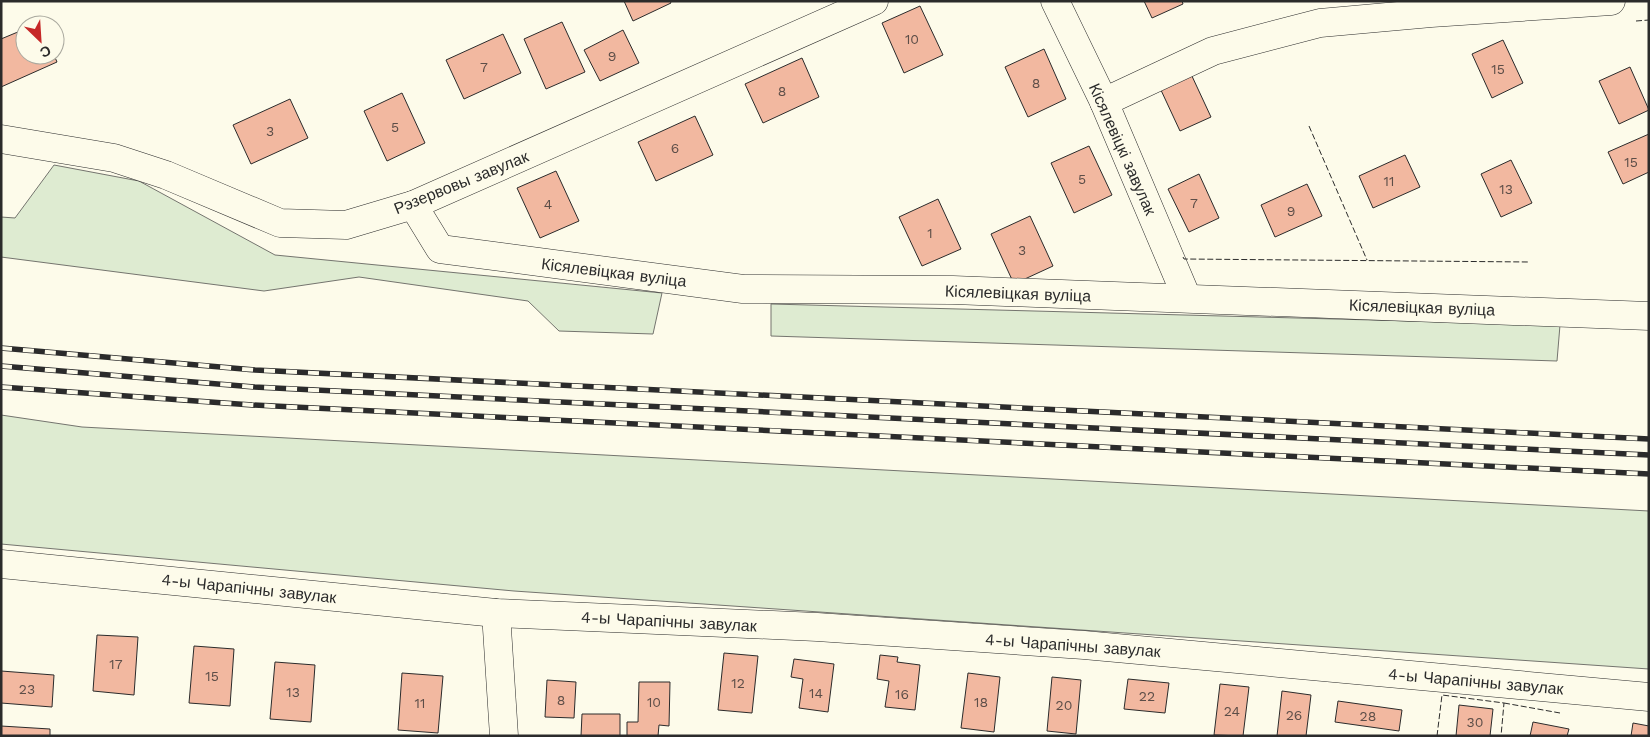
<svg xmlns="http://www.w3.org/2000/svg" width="1650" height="737" viewBox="0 0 1650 737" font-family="'Work Sans',sans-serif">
<rect width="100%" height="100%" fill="#fdfbea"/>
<g fill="#deebd1" stroke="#74746e">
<polygon points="54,165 139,181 275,255 662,293 653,334 559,331 528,301 359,277 264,291 1,257 1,217 15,218"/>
<polygon points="771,304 1560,325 1557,361 771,336"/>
<polygon points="1,415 82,427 1649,511 1649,669 514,591 1,544"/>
</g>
<g fill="#f2b8a0" stroke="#2b2b2b">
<polygon points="624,1 670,1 671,3 633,21"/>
<polygon points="1144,1 1182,1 1183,4 1152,18"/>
<polygon points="920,6 943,55 904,73 882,23"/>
<polygon points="562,22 585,72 546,89 524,39"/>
<polygon points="25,29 25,55 54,55 57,62 1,87 1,39"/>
<polygon points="623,30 639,63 600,81 584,50"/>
<polygon points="503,34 521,73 464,99 446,60"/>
<polygon points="1503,40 1523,83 1492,98 1472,54"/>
<polygon points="1044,49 1066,99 1028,117 1005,67"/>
<polygon points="802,58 819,97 763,123 745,84"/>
<polygon points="1630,67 1649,110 1619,124 1599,81"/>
<polygon points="1191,74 1211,117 1180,131 1160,88"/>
<polygon points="402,93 425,143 387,161 364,111"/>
<polygon points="290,99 308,138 251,164 233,125"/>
<polygon points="695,116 713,155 656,181 638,142"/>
<polygon points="1649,134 1649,172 1623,184 1608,152"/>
<polygon points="1089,146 1112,195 1074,213 1051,163"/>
<polygon points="1405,155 1420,187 1373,208 1359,176"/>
<polygon points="1511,160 1532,203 1501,217 1481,174"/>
<polygon points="556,171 579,221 540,238 517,188"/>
<polygon points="1199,174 1219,218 1189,232 1168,189"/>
<polygon points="1307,184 1322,216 1275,237 1261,205"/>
<polygon points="938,199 961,249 922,266 899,217"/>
<polygon points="1030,216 1053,266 1014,284 991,234"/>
<polygon points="97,635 138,637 134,695 93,691"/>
<polygon points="194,646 234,649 230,706 189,703"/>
<polygon points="724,653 758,656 752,713 718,710"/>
<polygon points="880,655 898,657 897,662 920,665 915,710 885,707 889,681 877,679"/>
<polygon points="794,659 834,664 828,712 799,708 803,679 791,677"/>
<polygon points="275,662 315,665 311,722 270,719"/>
<polygon points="1,671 54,675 52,707 1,703"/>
<polygon points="402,673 443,676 438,733 398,730"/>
<polygon points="968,673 1000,677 994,732 961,728"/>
<polygon points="1052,677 1081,680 1076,734 1047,731"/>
<polygon points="1128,679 1169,683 1165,713 1124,709"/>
<polygon points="547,680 576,682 574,718 545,717"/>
<polygon points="639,682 670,682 669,726 659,725 658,736 627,736 627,722 638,722"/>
<polygon points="1220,684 1249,687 1243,736 1214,735"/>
<polygon points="1282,691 1311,695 1306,736 1277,736"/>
<polygon points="1338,701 1402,710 1399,731 1335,722"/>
<polygon points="1459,705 1493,709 1490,736 1456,736"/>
<polygon points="582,714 620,714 620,736 581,736"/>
<polygon points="1533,722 1569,729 1567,736 1530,736"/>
<polygon points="1633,723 1649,726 1649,736 1631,736"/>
<polygon points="1,726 50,729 50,736 1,736"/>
</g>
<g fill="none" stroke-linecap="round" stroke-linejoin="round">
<defs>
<g id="minor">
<polyline points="1055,1 1104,102 1187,298"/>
<polyline points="1104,102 1213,51 1320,23 1431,13 1611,1"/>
<polyline points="1,139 114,158 166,175 280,223 346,225 413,205 874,1"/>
<polyline points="413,205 440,249 743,289 953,290 1649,316"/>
<polyline points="1,564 496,613 817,627 1084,645 1649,697"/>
<polyline points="496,613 504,736"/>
</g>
</defs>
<use href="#minor" stroke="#2b2b2b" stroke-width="29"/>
<use href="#minor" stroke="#fdfbea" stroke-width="28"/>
<defs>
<g id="rail">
<polyline points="1,348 255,370 1649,439"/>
<polyline points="1,366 254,387 1649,455"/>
<polyline points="1,387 252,405 1649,474"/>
</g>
</defs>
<use href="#rail" stroke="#2b2b2b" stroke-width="5.5"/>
<use href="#rail" stroke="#fdfbea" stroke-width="4" stroke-dasharray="11" stroke-linecap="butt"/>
<g stroke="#2b2b2b" stroke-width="1" stroke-dasharray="6 2.5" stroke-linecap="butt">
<polyline points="1636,21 1649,20"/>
<polyline points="1309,126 1367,260"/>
<polyline points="1183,257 1184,259 1529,262"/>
<polyline points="1504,703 1560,713"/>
<polyline points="1437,736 1442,695 1504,703 1501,736"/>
</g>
</g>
<g text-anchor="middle" stroke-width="4" stroke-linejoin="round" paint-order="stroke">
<g font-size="14" fill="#5d4e48">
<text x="912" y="44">10</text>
<text x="612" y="61">9</text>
<text x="484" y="72">7</text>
<text x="1498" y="74">15</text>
<text x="1036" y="88">8</text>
<text x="782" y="96">8</text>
<text x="395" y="132">5</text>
<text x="270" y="136">3</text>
<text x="675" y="153">6</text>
<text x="1631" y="167">15</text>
<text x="1082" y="184">5</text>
<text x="1389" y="186">11</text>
<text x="1506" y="194">13</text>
<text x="1194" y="208">7</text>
<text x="548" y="209">4</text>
<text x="1291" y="216">9</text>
<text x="930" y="238">1</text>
<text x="1022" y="255">3</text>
<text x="116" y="669">17</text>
<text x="212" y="681">15</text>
<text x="738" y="688">12</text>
<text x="27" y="694">23</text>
<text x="293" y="697">13</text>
<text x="816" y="698">14</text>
<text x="902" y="699">16</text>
<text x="1147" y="701">22</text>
<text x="561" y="705">8</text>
<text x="654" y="707">10</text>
<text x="981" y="707">18</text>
<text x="420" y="708">11</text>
<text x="1064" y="710">20</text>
<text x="1232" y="716">24</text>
<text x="1294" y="720">26</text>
<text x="1368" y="721">28</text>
<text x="1475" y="727">30</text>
</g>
<g font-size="16" fill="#2b2b2b" stroke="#fdfbea">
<text transform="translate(1123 149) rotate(66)" y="6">Кісялевіцкі завулак</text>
<text transform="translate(461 182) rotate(-22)" y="6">Рэзервовы завулак</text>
<text transform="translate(614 272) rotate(7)" y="6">Кісялевіцкая вуліца</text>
<text transform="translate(1018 293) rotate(2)" y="6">Кісялевіцкая вуліца</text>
<text transform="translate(1422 307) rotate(2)" y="6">Кісялевіцкая вуліца</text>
<text transform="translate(249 588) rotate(6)" y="6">4-ы Чарапічны завулак</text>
<text transform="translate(669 621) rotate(3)" y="6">4-ы Чарапічны завулак</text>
<text transform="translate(1073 645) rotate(4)" y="6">4-ы Чарапічны завулак</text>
<text transform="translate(1476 681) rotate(5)" y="6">4-ы Чарапічны завулак</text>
</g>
</g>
<rect width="1650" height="737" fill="none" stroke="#2b2b2b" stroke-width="5"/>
<g transform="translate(40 40) rotate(155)"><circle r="24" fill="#fdfbea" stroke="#a9a89e"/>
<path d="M0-4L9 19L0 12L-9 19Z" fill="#c62828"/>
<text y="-8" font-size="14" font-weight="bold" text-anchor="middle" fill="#2b2b2b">С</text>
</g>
</svg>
